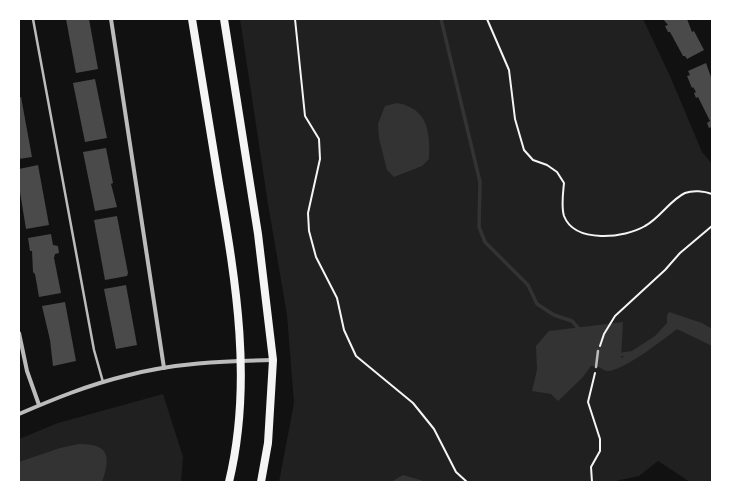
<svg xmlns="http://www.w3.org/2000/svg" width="731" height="501" viewBox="0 0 731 501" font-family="Quicksand,sans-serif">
<rect width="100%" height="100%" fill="#111"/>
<g fill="#202020">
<polygon points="240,19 643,19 670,76 702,152 712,164 712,482 690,482 658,461 639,476 611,482 279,482 294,403 287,315 268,204"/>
<polygon points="163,394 183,457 181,482 19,482 19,439 58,423"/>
</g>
<g fill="#333">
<path d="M397,103c31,6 33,28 32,56l-7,7 -28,11 -7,-7 -8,-32 -1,-14 7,-18z"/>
<path d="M669,312l33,11 10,6v17l-35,-17c-13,10 -55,43 -70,42 -5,-1 -6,-4 -11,-5h-5l-9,12 -24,23 -7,-7 -19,-3 5,-21 -1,-24 13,-15 74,-9 -2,36 34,-22 12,-13v-8z"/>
<path d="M79,444c30,0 32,12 23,38h-83v-20l41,-14z"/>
<polygon points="403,475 427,482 391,482"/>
</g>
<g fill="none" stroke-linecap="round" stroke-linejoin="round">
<g stroke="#333" stroke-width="3.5">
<polyline points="441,19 480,182 479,227 485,242 528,285 537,304 554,315 572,321 581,331"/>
<polyline points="617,355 631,353"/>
</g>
</g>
<g fill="#4a4a4a">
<polygon points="66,19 89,19 98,69 76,73"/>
<polygon points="663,19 687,19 692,32 694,31 704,50 687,59 685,56 683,56 670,32 668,32 665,26 668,25"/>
<polygon points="706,63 712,80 712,127 709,128 707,123 710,121 698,97 696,98 694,93 696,92 693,87 692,88 687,76 690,75 688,71"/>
<polygon points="95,79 107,138 85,142 73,83"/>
<polygon points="19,97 21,97 32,157 19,159"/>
<polygon points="106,148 113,183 111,184 117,207 95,211 83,152"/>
<polygon points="38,165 49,225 26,229 20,192 19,169"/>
<polygon points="117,216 128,273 127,276 105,280 94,220"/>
<polygon points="51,234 53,245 58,246 59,253 55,254 54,258 61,293 39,297 35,274 33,272 32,251 30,251 28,238"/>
<polygon points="126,285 137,345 116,349 104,289"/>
<polygon points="65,302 76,361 53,366 50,340 42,306"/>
</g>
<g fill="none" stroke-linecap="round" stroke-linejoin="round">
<g stroke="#f5f5f5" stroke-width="2">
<polyline points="295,19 305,116 319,139 320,159 308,213 309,231 316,257 337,298 344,330 356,356 413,403 434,429 456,472 467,482"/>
<path d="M487,19l22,51 6,49 9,31 9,10 14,5 10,7 7,11c-1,11 -3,23 0,33 11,28 61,22 81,10 15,-8 25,-26 40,-33 8,-3 19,-2 27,1"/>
<polyline points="600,346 604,334 615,316 665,270 680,253 712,226"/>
<polyline points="592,482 591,467 600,451 600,439 588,402 595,373"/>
</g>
<g stroke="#bcbcbc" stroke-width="2.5">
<polyline points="33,19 94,350 103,382"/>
<polyline points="596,367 598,351"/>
</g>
<g stroke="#bcbcbc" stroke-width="4">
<polyline points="111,19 164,368"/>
<polyline points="19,333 27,371 39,405"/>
<path d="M19,414c35,-15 69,-29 106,-38 48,-13 98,-15 148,-16"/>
</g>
<g stroke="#f5f5f5" stroke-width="8">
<path d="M192,19c9,55 18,110 27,165 17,98 34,199 10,298"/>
<polyline points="224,19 258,234 273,360 268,443 261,482"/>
</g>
</g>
<rect width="731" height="501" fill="none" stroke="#ffffff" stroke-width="40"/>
</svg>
